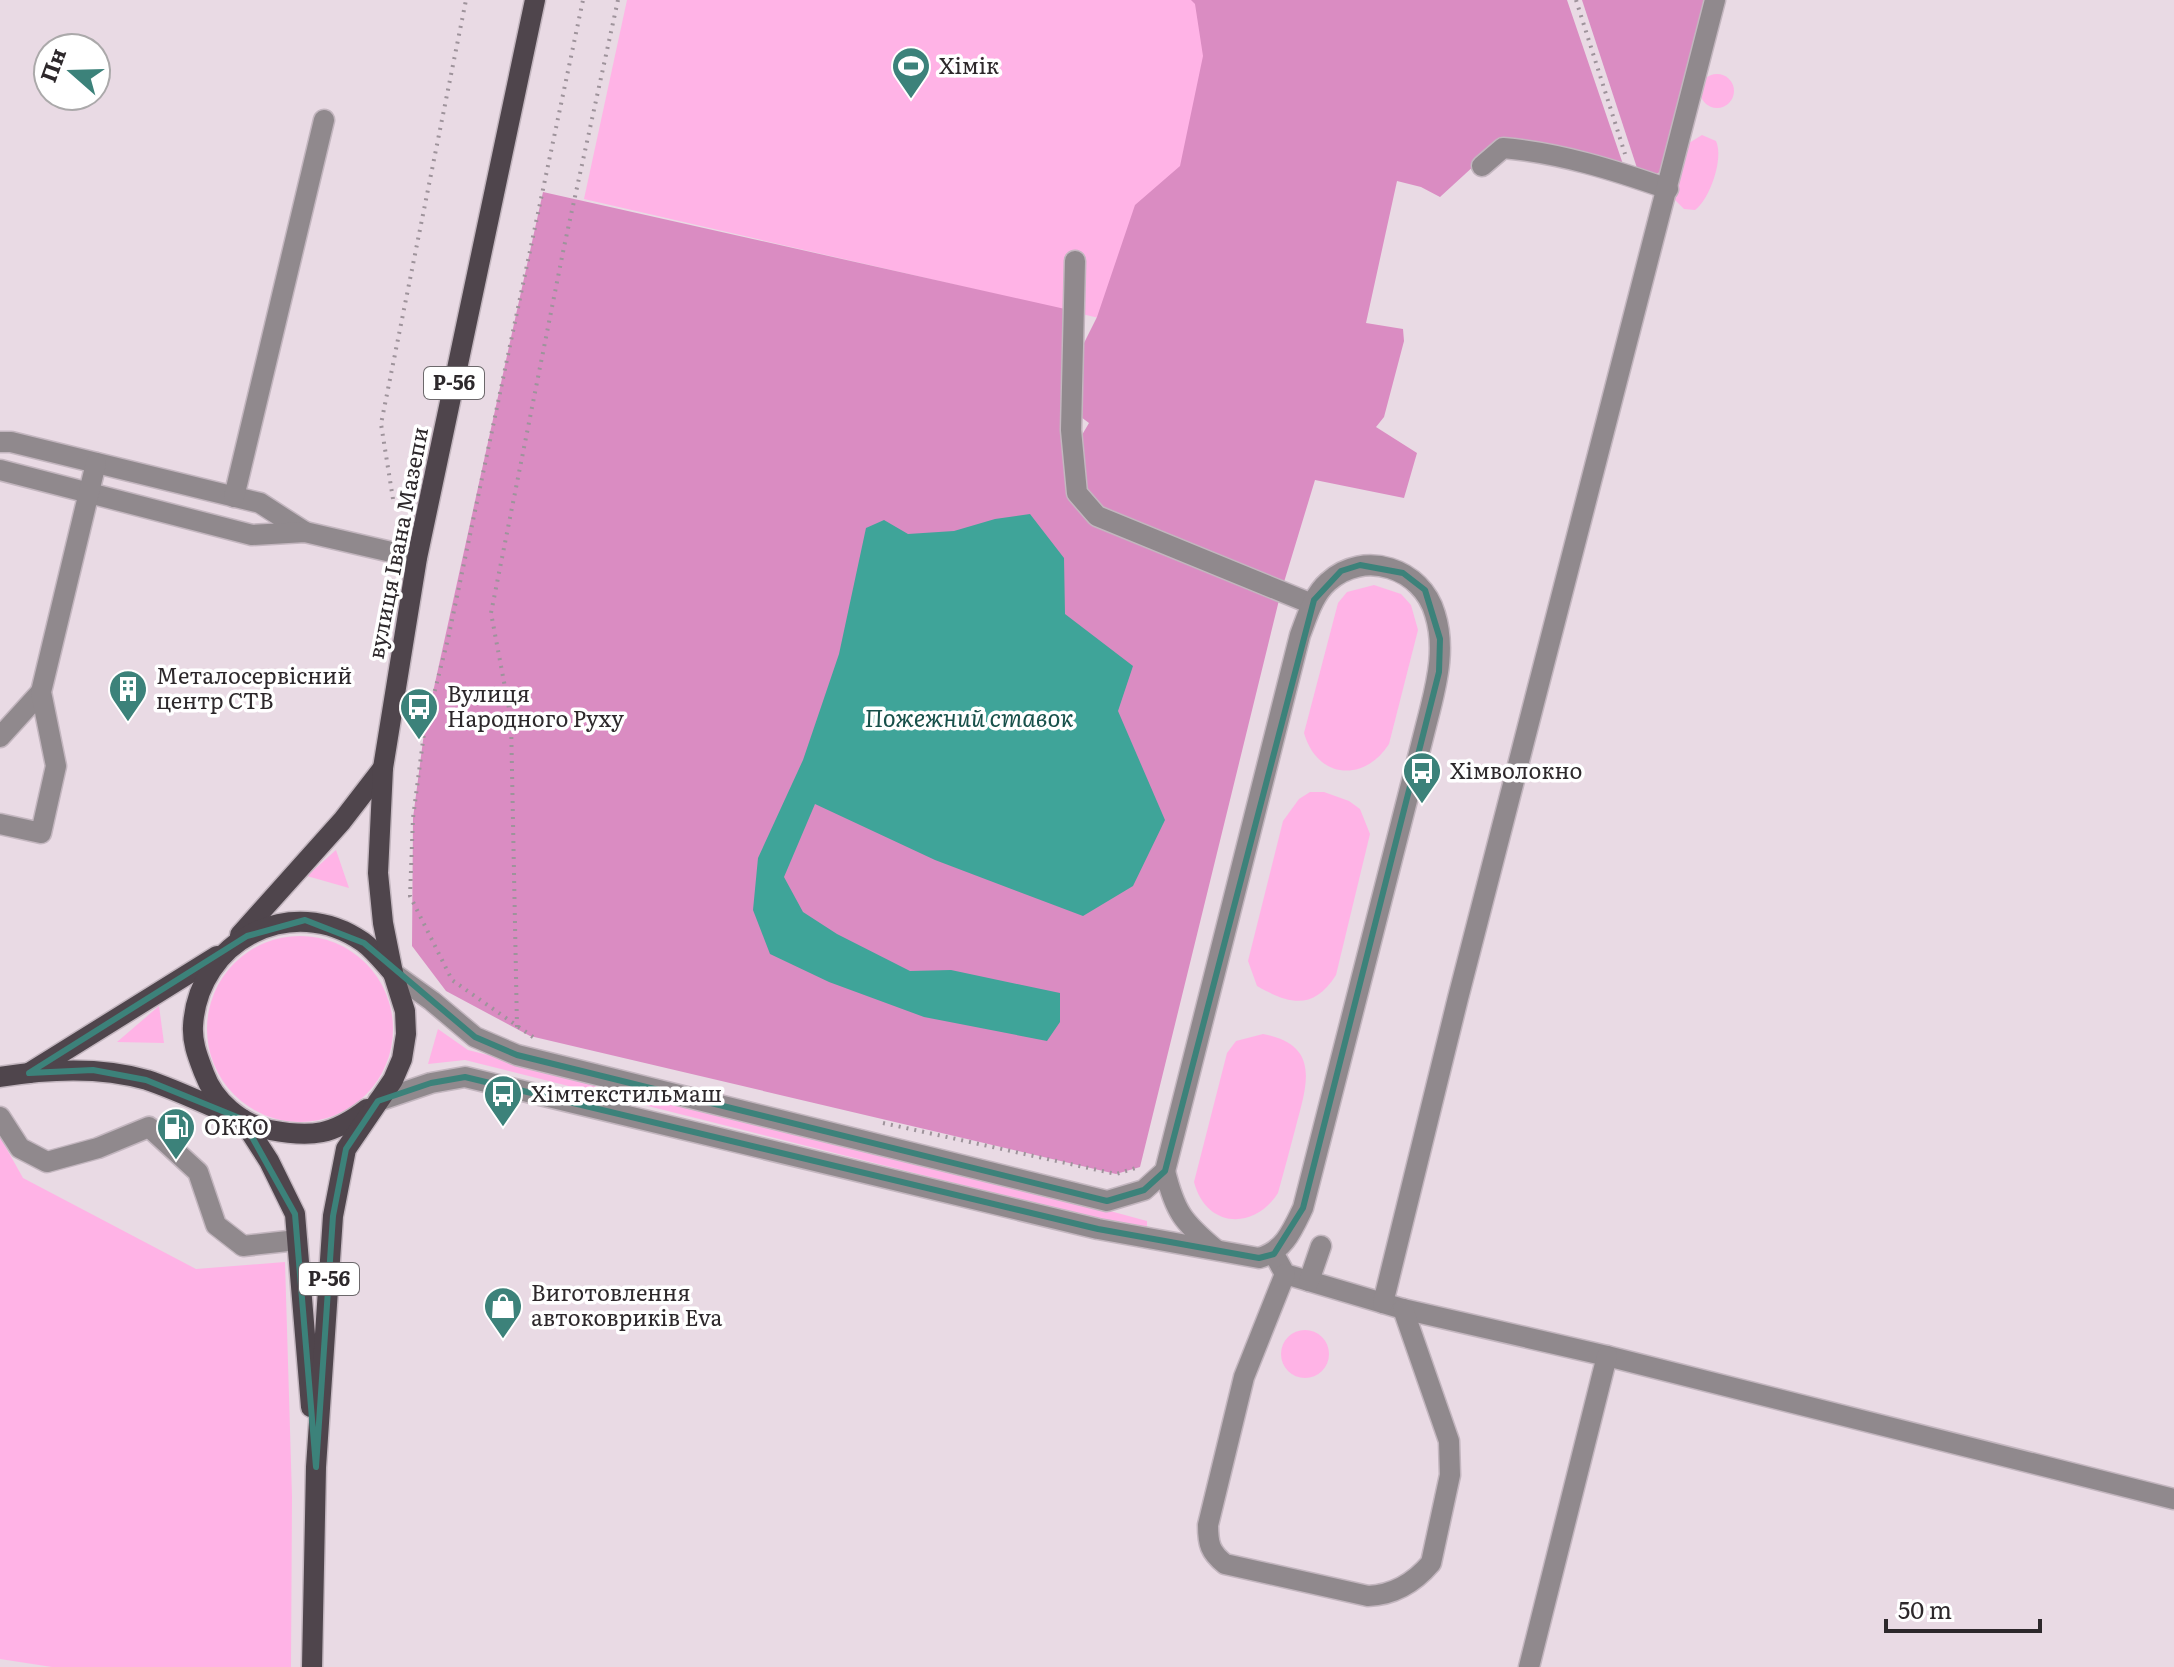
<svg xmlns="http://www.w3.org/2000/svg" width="2174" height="1667" viewBox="0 0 2174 1667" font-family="Literata,serif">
<rect width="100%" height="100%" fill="#e9dae4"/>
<g fill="#ffb3e6">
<polygon points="627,0 1243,0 1155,331 584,199"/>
<circle cx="1717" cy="91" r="17"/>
<path d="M1702,135l14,6c8,17 -6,58 -21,69l-11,-1 -9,-9v-12l14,-45z"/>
<path d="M1374,585l27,9 10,11 7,25 -29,114c-25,39 -72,35 -85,-11l34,-130 9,-11z"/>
<path d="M1310,792h14l25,9 11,8 10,25 -34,141c-22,35 -46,30 -79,11l-9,-25 35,-140 16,-22z"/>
<polygon points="336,850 349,888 307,876"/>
<circle cx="300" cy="1029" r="93"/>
<polygon points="159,1006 164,1043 117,1042"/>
<polygon points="438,1029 468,1050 1110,1211 1147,1221 1147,1229 1137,1229 465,1060 428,1064"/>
<path d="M1263,1034c58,11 44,50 33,92 -6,23 -12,45 -18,67 -24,38 -72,35 -84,-11l33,-129 9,-12z"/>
<polygon points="0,1137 23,1178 196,1269 285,1262 292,1496 291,1667 52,1667 0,1659"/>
<circle cx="1305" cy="1354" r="24"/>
</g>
<g fill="#da8cc2">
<path d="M1191,0h376l59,173c-41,-16 -82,-25 -126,-31l-60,55 -19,-10 -24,-6 -31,142 37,6 1,12 -20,76 -8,10 41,26 -13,45 -89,-18 -34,112 -141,575 -24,7 -586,-138 -84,-45 -34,-45 1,-128 11,-85 119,-541 531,119 -3,119 6,63 18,19 -13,-26 -3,-46 10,-17 -12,-9 1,-59 19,-38 38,-112 45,-39 23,-110 -8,-52z"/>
<polygon points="1582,0 1705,0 1664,170 1654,175 1637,168"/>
</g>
<polygon fill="#3fa499" points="1030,514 1064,558 1065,614 1133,666 1118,711 1165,820 1133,886 1083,916 935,860 815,804 784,877 803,912 837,934 910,971 951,970 1060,993 1060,1022 1047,1041 924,1017 829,982 770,954 753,910 758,858 803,760 839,654 866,528 884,520 908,534 954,531 995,519"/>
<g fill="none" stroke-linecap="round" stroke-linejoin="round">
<defs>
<g id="minor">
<path d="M1482,166l21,-18c57,5 111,22 165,41"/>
<polyline points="1075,261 1071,430 1077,493 1097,516 1312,604"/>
<polyline points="0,442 11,442 260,503 305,532"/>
<polyline points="0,470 252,535 305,532 417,558"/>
<polyline points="234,497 324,120"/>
<polyline points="0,737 41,692"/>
<polyline points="0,824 41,833 56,766 41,692 96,463"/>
<path d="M378,1101l53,-18 34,-6 633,152 161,29c25,-7 33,-27 44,-50l127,-498c8,-32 15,-64 5,-96 -13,-46 -71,-65 -107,-32 -15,13 -21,35 -28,53l-135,536 -21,19 -37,11 -590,-146 -42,-18 -43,-36 -39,-28"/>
<polyline points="0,1117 20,1148 47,1162 98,1148 149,1127 198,1172 216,1225 243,1246 297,1240"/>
<path d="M1165,1171c10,41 18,51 50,78"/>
<polyline points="1274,1254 1285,1274 1403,1309 1607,1356 2174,1499"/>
<path d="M1285,1274l-41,103 -36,148c0,19 2,27 17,39l143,32c26,-1 46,-13 63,-33l19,-88 -1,-34 -46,-132"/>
<polyline points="1309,1281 1321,1246"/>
<polyline points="1383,1303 1458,998 1715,0"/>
<polyline points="1529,1667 1607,1356"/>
</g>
<g id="major">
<polyline points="240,935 342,821 383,768"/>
<polyline points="29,1073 217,956"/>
<path d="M0,1077c48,-8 99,-11 147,3 27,9 54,22 80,33"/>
<path d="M367,1109c-34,26 -55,29 -97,21 -29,-6 -56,-29 -66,-57 -6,-16 -12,-30 -11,-47 5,-86 99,-134 170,-84 11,8 21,21 30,31"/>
<polyline points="242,1119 269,1161 295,1214 311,1407"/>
<polyline points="312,1667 316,1467 333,1216 346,1149 393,1080 402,1059 406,1034 405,1011 393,973 383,923 378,873 383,768 417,558 535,0"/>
</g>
</defs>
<use href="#minor" stroke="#c3b6bf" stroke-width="23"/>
<use href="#major" stroke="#c3b6bf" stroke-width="23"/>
<g stroke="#9e939b" stroke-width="4" stroke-dasharray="2 6" stroke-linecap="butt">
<polyline points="1576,0 1625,154"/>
<polyline points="393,499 381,424 466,0"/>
<polyline points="517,1027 511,719 491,613 564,247 618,0"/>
<polyline points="533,1037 452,980 410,896 413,818 424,733 448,639 583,0"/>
<polyline points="883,1123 1116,1174 1139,1167"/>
</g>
<use href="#minor" stroke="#90898d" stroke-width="20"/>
<use href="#major" stroke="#4f454c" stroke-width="20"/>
</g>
<path fill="none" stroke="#3c827a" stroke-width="6" stroke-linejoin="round" d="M1360,565l43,8 22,17 15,49 -1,33 -136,536 -29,46 -15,4 -161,-29 -633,-152 -34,6 -53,18 -32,48 -13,67 -17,251 -21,-253 -53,-95 -96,-39 -53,-10 -64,3 218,-137 58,-16 59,23 111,94 42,18 590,146 37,-11 21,-19 149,-571 27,-29z"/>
<defs>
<symbol id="stadium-pin" viewBox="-11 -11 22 30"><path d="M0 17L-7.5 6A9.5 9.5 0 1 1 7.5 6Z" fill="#3c827a" stroke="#fff"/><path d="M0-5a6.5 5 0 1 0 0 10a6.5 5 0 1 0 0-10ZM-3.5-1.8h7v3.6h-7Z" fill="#fff"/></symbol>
<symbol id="building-pin" viewBox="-11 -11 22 30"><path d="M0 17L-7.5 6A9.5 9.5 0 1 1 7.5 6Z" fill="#3c827a" stroke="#fff"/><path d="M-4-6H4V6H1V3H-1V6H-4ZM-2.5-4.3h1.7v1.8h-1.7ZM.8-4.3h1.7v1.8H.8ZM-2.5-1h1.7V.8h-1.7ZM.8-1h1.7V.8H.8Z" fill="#fff"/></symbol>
<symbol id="bus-pin" viewBox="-11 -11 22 30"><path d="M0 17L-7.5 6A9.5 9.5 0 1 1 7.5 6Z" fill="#3c827a" stroke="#fff"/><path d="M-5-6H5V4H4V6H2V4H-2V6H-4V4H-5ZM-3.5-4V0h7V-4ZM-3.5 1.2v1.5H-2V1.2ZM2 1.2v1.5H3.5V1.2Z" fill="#fff"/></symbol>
<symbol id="fuel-pin" viewBox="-11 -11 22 30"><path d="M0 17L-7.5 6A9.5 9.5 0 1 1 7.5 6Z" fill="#3c827a" stroke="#fff"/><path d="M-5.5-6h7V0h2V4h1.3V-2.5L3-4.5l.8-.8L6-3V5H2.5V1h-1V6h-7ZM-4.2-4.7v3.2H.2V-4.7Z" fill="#fff"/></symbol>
<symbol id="shop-pin" viewBox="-11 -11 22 30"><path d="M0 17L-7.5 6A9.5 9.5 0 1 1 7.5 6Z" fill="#3c827a" stroke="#fff"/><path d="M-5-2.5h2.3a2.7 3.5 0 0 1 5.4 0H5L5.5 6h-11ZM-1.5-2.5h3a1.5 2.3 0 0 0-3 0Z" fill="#fff"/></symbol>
</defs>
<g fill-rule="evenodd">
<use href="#stadium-pin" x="889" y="44" width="44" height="60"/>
<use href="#building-pin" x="106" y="667" width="44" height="60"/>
<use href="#bus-pin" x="397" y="685" width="44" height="60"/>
<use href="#bus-pin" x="1400" y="749" width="44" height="60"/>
<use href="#bus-pin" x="481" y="1072" width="44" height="60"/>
<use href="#fuel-pin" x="154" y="1105" width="44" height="60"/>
<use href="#shop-pin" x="481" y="1284" width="44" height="60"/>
</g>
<g text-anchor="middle" stroke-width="7" stroke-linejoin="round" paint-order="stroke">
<g fill="#fff" stroke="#6c686b" stroke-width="2">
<rect x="424" y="367" width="60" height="32" rx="6"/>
<rect x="299" y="1263" width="60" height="32" rx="6"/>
</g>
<g font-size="20" font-weight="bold" fill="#2d282b">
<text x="454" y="390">Р-56</text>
<text x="329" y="1286">Р-56</text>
</g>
<g font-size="22" fill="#2d282b" stroke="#fff" text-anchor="start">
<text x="939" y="74">Хімік</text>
<text x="156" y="684">Металосервісний<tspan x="156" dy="25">центр СТВ</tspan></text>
<text x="447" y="702">Вулиця<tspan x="447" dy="25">Народного Руху</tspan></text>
<text x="1450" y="779">Хімволокно</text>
<text x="531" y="1102">Хімтекстильмаш</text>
<text x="204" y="1135">ОККО</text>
<text x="531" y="1301">Виготовлення<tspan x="531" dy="25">автоковриків Eva</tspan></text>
</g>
<g font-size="22" fill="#2d282b" stroke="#fff">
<text transform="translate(398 543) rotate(-79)" y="8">вулиця Івана Мазепи</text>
</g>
<g font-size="24" font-style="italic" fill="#17504a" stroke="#fff">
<text x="969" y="727">Пожежний ставок</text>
</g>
</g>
<g transform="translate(72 72) rotate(290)"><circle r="38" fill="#ffffff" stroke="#aba9aa" stroke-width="2"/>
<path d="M0-6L14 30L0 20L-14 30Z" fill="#3c827a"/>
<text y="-12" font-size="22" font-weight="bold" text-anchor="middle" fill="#2d282b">Пн</text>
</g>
<path d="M1886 1619v12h154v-12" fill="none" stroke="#2d282b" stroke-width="4"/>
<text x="1898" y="1619" font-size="24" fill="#2d282b" stroke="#ffffff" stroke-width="6" paint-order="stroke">50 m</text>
</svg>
